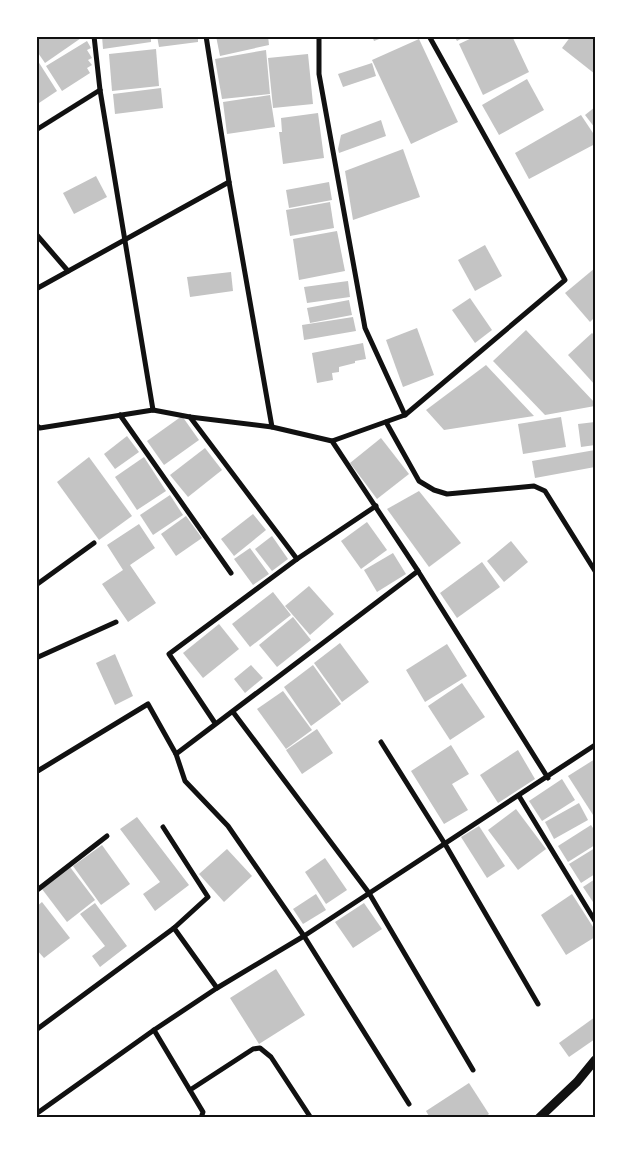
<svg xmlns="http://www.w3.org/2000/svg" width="631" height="1154" viewBox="0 0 631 1154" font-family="Barlow,sans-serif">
<rect width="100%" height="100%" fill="#fff"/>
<g fill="#c4c4c4">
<polygon points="36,36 84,36 45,63 36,50"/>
<polygon points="102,36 151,36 151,42 103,49"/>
<polygon points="157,36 198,36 198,42 159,47"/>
<polygon points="216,36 268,36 269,45 220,56"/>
<polygon points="372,36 387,36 374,41"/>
<polygon points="454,36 466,36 457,41"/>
<polygon points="476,36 512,36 529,72 483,95 459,44"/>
<polygon points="571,36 595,36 595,74 562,48"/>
<polygon points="419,39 458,122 411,144 372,60"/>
<polygon points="87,41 91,48 87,50 92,58 88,60 92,65 87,68 90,73 62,91 46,66"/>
<polygon points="156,49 159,86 112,91 109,54"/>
<polygon points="266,50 270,94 222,99 215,59"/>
<polygon points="308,54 313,104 273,108 268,58"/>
<polygon points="36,58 57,91 36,105"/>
<polygon points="372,63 376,76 343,87 338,74"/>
<polygon points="527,79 544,110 499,135 482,105"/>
<polygon points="161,88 163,108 115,114 113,94"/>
<polygon points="270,95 275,127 227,134 223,102"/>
<polygon points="595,107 595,128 585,115"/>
<polygon points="318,113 324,158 283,164 279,132 282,132 281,118"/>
<polygon points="581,115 595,136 595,144 529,179 515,153"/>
<polygon points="381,120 386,136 339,153 338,149 341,135"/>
<polygon points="403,149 420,197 353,220 345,171"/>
<polygon points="96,176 107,197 74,214 63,193"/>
<polygon points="329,182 332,200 289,208 286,190"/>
<polygon points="330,202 334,228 290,236 286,210"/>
<polygon points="337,231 345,271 299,280 293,239"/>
<polygon points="485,245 502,276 475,291 458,260"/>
<polygon points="595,268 595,317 590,322 565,293"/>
<polygon points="231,272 233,291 190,297 187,277"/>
<polygon points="348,281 350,297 307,303 304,287"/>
<polygon points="470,298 492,330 475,343 452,310"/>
<polygon points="349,300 352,315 310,323 307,308"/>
<polygon points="353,317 356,331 304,340 302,325"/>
<polygon points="417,328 434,375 403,387 386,340"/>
<polygon points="526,330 595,403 595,406 545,415 493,361"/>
<polygon points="592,333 595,336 595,385 568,355"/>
<polygon points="363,343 366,359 355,361 355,363 339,367 339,372 332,373 333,380 317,383 312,353"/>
<polygon points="486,365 534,416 444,430 426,410"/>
<polygon points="182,416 199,440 164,465 147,441"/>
<polygon points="561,417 566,447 523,454 518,424"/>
<polygon points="595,422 595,445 581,447 578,424"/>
<polygon points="127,436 139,452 115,469 104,454"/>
<polygon points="381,438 409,474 377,499 350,463"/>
<polygon points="205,448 222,470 188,497 170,475"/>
<polygon points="595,450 595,467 535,478 532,461"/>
<polygon points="89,457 132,516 99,540 57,482"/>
<polygon points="144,457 166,491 137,510 115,477"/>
<polygon points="419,491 461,543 429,567 387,509"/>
<polygon points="170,495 183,515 153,535 140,515"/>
<polygon points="253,514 266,530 234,556 221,539"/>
<polygon points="186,516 202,538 176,556 161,534"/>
<polygon points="367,522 387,550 361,569 341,541"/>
<polygon points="139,524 155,548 130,565 156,603 128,622 102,584 123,570 107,545"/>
<polygon points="272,536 288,559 272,571 255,549"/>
<polygon points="511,541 528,562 504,582 487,561"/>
<polygon points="250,548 269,574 253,585 234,559"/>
<polygon points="393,553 406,574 377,592 364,570"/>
<polygon points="482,562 500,587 457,618 440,593"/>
<polygon points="309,586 334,614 310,635 285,606"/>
<polygon points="273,592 291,615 250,647 232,624"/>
<polygon points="293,617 311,640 277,667 259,645"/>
<polygon points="219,624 239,649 203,678 183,653"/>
<polygon points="340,643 369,682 342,702 314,663"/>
<polygon points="447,644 467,676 425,702 406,670"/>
<polygon points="115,654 133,696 115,705 96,663"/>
<polygon points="251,665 263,678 245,693 234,679"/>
<polygon points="313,665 341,704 311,726 284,687"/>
<polygon points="462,683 485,717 450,740 428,706"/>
<polygon points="283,691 312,730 286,749 257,709"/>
<polygon points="317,729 333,753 302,774 286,750"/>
<polygon points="451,745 469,774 452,784 468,810 444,824 411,771"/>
<polygon points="518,750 535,779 498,803 480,775"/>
<polygon points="595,759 595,818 568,776"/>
<polygon points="562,779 575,800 542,821 529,801"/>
<polygon points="579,803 588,820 554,839 545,822"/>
<polygon points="516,809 546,849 518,870 488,830"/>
<polygon points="137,817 189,885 155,911 143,894 160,882 120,829"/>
<polygon points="591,825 595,831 595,845 568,862 558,846"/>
<polygon points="479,826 505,866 487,878 461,837"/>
<polygon points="102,845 130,884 101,905 73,866"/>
<polygon points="595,848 595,874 581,883 569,864"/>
<polygon points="227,849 252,876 224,902 199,874"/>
<polygon points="325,858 347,890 326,904 305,872"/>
<polygon points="70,867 95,900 67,922 42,889"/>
<polygon points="595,879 595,905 583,887"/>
<polygon points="316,894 326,910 303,924 293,909"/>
<polygon points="572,894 595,930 595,937 566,955 541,915"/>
<polygon points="42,902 70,938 44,958 36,949 36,907"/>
<polygon points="95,903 127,946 100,967 92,956 105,946 80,914"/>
<polygon points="364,903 382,929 353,948 335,922"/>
<polygon points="276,969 305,1015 259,1044 230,998"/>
<polygon points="595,1017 595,1039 569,1057 559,1043"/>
<polygon points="469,1083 489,1114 483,1118 430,1118 426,1111"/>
</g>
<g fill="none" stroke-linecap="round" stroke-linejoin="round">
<g stroke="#111" stroke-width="5">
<polyline points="94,36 100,90 153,410"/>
<polyline points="206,36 229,182 272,427"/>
<polyline points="319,36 319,74 365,328 405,415"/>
<polyline points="36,130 100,90"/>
<polyline points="36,234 68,271"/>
<polyline points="36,289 229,182"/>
<polyline points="120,415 231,573"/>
<polyline points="190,417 297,559"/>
<polyline points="386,422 419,481 434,490 447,494 534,486 545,491 595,571"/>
<polyline points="36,425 40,428 153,410 190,417 272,427 332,441 418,571 548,778"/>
<polyline points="332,441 405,415 565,280 429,36"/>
<polyline points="36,585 94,543"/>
<polyline points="36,658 116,622"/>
<polyline points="233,712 369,893 473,1070"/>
<polyline points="215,723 169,654 297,559 376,506"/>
<polyline points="381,742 445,844 538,1004"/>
<polyline points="176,754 418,571"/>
<polyline points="36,772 148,704 176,754 185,781 228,826 304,936 409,1104"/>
<polyline points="519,796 595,921"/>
<polyline points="36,891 107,836"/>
<polyline points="174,928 217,988"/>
<polyline points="36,1030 174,928 208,897 163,827"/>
<polyline points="154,1030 203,1112 201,1118"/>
<polyline points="190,1090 253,1049 260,1048 271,1057 311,1118"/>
<polyline points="36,1114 154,1030 217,988 304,936 595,745"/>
</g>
<polyline stroke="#111" stroke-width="9" points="539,1118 577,1082 595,1060"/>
</g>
<rect width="631" height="1154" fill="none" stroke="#ffffff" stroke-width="75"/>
<rect x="38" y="38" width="556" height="1078" fill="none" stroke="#111" stroke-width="2"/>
</svg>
